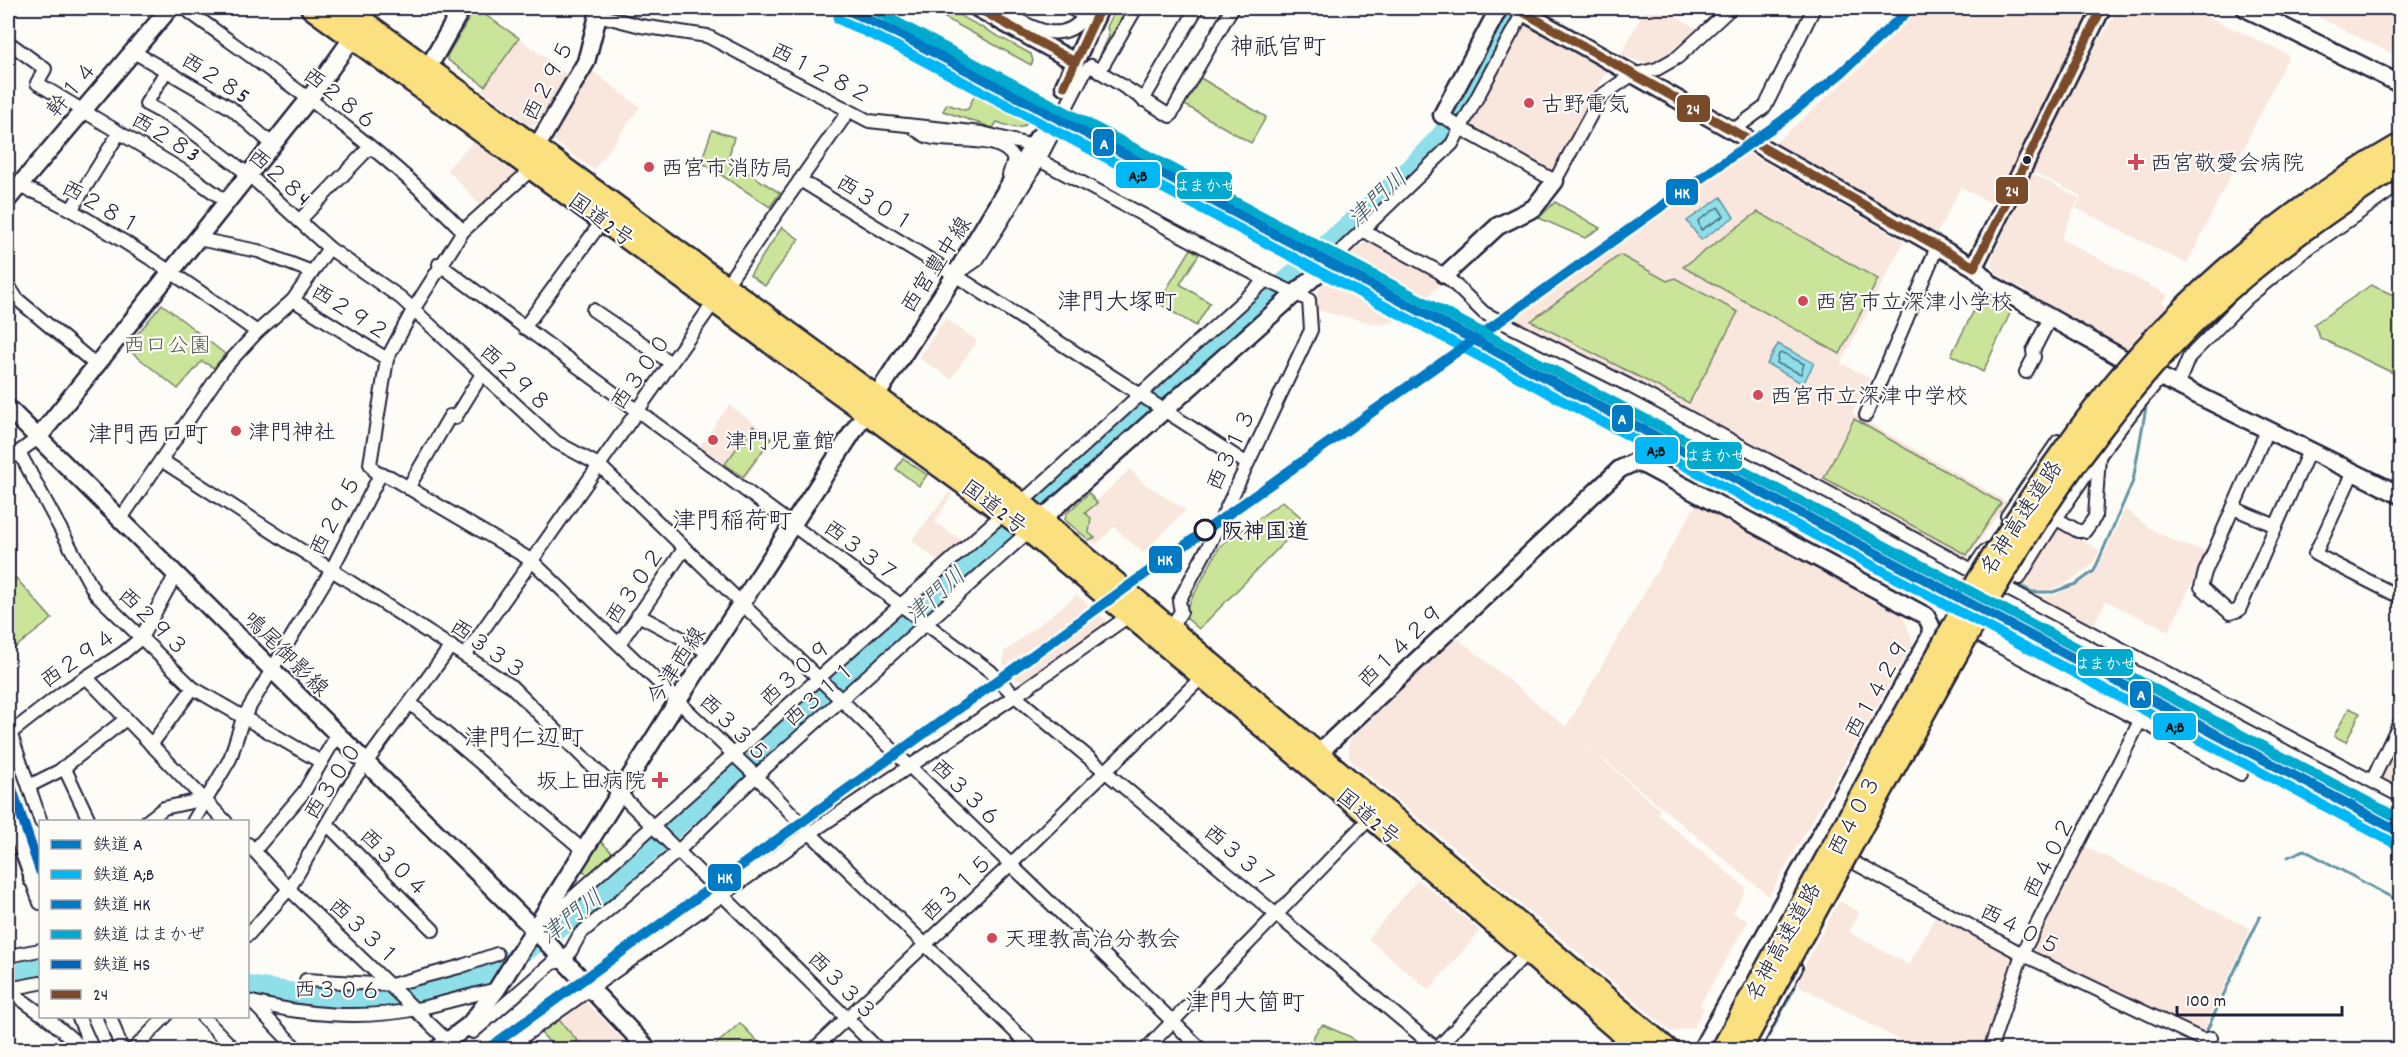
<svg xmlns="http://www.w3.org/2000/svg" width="2408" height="1057" viewBox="0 0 2408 1057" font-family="Dekko,'Klee One',sans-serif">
<rect width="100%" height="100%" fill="#fdfcf7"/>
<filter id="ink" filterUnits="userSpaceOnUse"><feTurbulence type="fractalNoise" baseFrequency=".0167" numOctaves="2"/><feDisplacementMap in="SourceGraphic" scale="12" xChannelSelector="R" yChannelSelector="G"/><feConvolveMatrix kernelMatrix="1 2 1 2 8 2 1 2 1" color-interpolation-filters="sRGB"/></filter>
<g filter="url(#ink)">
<g fill="#f9e7de">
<polygon points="1645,8 1680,8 1675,16 1698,29 1661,59 1645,63 1621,55"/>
<polygon points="1919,8 2090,8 1995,205 1961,187 1936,235 1775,143 1881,49"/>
<polygon points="2119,8 2189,8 2289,55 2187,264 2076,208 2081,196 2031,171 2078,75"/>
<polygon points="2300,8 2400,8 2400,59 2399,57"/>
<polygon points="1522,22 1606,72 1555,173 1468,124"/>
<polygon points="519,38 568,75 540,123 530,126 482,90"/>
<polygon points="590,69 640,107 594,170 550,138"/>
<polygon points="473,142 519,176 483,208 447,169"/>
<polygon points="1746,152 1904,241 1841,363 1870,378 1852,413 2007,502 1967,559 1513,321"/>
<polygon points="2031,173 2079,198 2061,239 2168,295 2162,302 2170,309 2130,352 1995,273 1991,260"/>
<polygon points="1369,241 1444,281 1404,319 1380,325 1316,310 1315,298 1329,271 1354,249"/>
<polygon points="945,318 977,341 951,379 919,358"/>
<polygon points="729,405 774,438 743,481 698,449"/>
<polygon points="1130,469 1142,482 1186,510 1143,553 1114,527 1096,545 1089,540 1093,540 1084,513"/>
<polygon points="949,492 952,494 935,522 964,542 939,562 912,540"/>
<polygon points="1698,501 1901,610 1913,643 1769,896 1584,743 1660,810 1657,814 1746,888 1733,913 1748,921 1700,1005 1704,1008 1693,1028 1672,1032 1349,759 1349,741 1455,636 1566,727"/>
<polygon points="2125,509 2151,529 2178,543 2207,552 2169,631 2106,601 2091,629 2033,596 2055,595 2077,586 2097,570"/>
<polygon points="2058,524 2100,551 2090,567 2067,583 2050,590 2032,590 2021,584"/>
<polygon points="1077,595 1110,623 1023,680 1016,680 1003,663 1004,652"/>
<polygon points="2400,734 2400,792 2378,780"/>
<polygon points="2084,846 2251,929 2202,1033 2036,954 2033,945"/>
<polygon points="1418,879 1480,931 1429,990 1368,939"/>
<polygon points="1839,901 1859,912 1849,932 1909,965 1938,912 2013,953 2016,960 1985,1049 1916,1049 1798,985 1803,969"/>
<polygon points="585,1001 632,1049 586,1049 559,1021"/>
</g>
<g fill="#cae49a" stroke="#76836a" stroke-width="1.5">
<polygon points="475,8 519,38 485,86 448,60 447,56"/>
<polygon points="927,8 946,8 1031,54 1033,61 1031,65"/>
<polygon points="1116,8 1133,8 1106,56 1101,53 1109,36 1107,27"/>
<polygon points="1199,77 1266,117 1251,143 1183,104"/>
<path d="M976,92l53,29c-9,12 -20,5 -32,1l-4,6 -50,-17 4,-7 17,6 4,-1z"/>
<polygon points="712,130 734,137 728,160 780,193 770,207 701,162"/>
<polygon points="1555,202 1600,228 1585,238 1539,218"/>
<polygon points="1758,212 1878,279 1840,354 1683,267"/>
<polygon points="782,227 799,239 765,286 750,275"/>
<polygon points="1191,249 1199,254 1180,284 1210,303 1196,326 1158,303"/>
<polygon points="1620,255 1667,281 1675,278 1738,312 1689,403 1531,321"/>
<polygon points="2371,285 2400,298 2400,370 2395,374 2320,338 2314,324"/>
<polygon points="1984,291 2012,309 1983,372 1951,355"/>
<polygon points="162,304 225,354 214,368 202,361 178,389 126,348"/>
<polygon points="1854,419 2001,503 1967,555 1824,478"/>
<polygon points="753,426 771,439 743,477 725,464"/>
<polygon points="903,458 927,475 919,486 896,469"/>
<polygon points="1089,493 1097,503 1085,513 1091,518 1089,533 1095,538 1089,540 1065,520 1066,514"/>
<polygon points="1283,501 1305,521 1199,629 1183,615 1220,546"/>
<polygon points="16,578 52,619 8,653 8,585"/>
<polygon points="2349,708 2360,713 2346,742 2334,736"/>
<polygon points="601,842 615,855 591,877 582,870"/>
<polygon points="558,1019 585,1049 556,1049 540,1032"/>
<polygon points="740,1023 765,1049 711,1049"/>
<path d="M1323,1025l28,12 7,9 -1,3h-44c-2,-10 2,-18 10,-24z"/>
</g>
<g fill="#8edfe9" stroke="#6393a3" stroke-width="1.5">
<polygon points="1721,197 1734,217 1701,240 1687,221"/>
<polygon points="1778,344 1814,363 1803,384 1767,364"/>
</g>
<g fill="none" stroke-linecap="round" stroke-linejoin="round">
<g stroke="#4d6e81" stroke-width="1.5">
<polygon points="1718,207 1724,216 1701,230 1698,221"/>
<polygon points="1783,353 1804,364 1801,374 1777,363 1779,354"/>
</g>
<g stroke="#6393a3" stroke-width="3">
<polyline points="2014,583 2033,592 2053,592 2076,584 2094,571 2133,481 2146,407"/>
<polyline points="2288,857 2304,850 2400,902"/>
<polyline points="2206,1032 2260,917"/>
<polyline points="1761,1050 1795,987"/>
<polyline points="2198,1050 2201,1044"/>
</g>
<g stroke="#8edfe9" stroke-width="20">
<polyline points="8,975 40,968"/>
<polyline points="248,986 329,998 369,999 408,994 477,976 507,963 574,918 1402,177 1439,138 1465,104 1514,8"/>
</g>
<polyline stroke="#d1d0d1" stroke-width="16" stroke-dasharray="16 8" stroke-linecap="butt" points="1038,137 1064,86"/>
<defs>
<g id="street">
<path d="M184,8c96,70 196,137 279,223"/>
<path d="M996,8c28,15 64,42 89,8l-15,-8"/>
<polyline points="598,15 641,26 707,36 869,121 982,133 1033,146"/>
<polyline points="8,42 45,69 37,83 188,174 227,202"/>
<polyline points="132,51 231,108 273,145"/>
<polyline points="166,71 146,104 181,123 249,175 329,248 401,298 556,442 599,465 1202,1050"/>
<polyline points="1099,72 1136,8"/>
<polyline points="1143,100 1197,8"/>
<polyline points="1442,115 1462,129 1555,181 1601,96 1632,75 1657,69 1678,57 1731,8"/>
<path d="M916,130c4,2 8,6 13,7 22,7 75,-4 85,23l-5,15"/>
<polyline points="1732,131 1765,107 1814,8"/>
<polyline points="1039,160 1266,280 1309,300 1311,330 1208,547 1179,601 1181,612 1170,628"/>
<polyline points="800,180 955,275 1246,463"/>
<path d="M8,185c30,4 61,24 87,39 56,33 109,70 162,108"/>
<polyline points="71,210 119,133"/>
<polyline points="299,221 370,147"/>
<polyline points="1364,231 1445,275 1484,313 1628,385 1972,570 1985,551"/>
<polyline points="198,239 258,251 312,272"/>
<polyline points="439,264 990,671 1015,696 1438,1050"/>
<polyline points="958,273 977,260 999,226 1039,160 1085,71 1091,66 1170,116 1232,8"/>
<polyline points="1316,275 1452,144 1521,16 1529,15"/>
<polyline points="8,285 17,299 96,365"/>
<polyline points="293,300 387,359"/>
<polyline points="593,310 671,363"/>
<polyline points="524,328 603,220"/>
<polyline points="2026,372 2034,357 2033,351 2050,318"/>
<polyline points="2177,386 2189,357 2247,298 2303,252 2400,184"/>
<polyline points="1866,415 1937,247"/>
<polyline points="2267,430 2205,572 2201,587 2230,613 2239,610 2309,451"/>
<polyline points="19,452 95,593 193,688 321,762"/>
<polyline points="8,460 38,438"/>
<polyline points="161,460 510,685 879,1050"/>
<polyline points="2353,472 2315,554 2400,597"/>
<polyline points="377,473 390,477 531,560 756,776 810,833 1034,1050"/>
<polyline points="408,488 450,416 455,418 482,374"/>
<polyline points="2233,508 2276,526"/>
<polyline points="2007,516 2058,441"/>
<polyline points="2055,518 2078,531 2085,531 2095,517 2099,456"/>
<polyline points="120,520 223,369 257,332 293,300 329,248"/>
<path d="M2007,572l12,6c43,-72 87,-136 141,-200"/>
<polyline points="2012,575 2006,588 2400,796"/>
<polyline points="638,615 710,653"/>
<polyline points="1968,639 1972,632 2241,774"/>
<polyline points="619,644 684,549"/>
<polyline points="466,654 848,112"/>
<polyline points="88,679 226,822"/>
<polyline points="410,703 583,850"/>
<polyline points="8,726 41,822"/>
<polyline points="8,735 62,693 123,653 141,638 176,574"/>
<polyline points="151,745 193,688"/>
<polyline points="64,767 90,822"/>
<polyline points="2372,781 2400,722"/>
<polyline points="29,786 59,771 126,719"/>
<polyline points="8,814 40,903"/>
<polyline points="146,822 164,808 205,799"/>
<polyline points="193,822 230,759 243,718 331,571 379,477 370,464 387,359 413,310 463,231 525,175 530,164"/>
<polyline points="327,824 433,930"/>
<polyline points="248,844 289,889 455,1048"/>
<polyline points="254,851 304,792 337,735"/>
<polyline points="1840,855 2022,954 2203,1040 2211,1038"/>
<polyline points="542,916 561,908 994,522 1031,494 1266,280"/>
<polyline points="248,935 289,889 347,789 451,646"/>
<polyline points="8,956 40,950"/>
<polyline points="564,963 580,934 677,852 756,776 1029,531"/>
<polyline points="306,980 391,985 459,967 497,954"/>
<polyline points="8,989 40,983"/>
<polyline points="8,990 40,1013"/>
<path d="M248,1001c53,14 114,19 169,8 27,-6 54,-14 80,-20"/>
<polyline points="252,1002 298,1050"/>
<polyline points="45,1016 85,1050"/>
<polyline points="78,1016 93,1050"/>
<polyline points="110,1016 122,1050"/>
<polyline points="202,1016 235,1050"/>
<polyline points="465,1028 473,1032 552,963 562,961"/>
<polyline points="516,1039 527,1050"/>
<polyline points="133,1050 166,1016"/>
<polyline points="504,1050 810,833 1015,696 1130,615"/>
<polyline points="813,1050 1011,864 1202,677"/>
<polyline points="1145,1050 1371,817"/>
<polyline points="1436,1050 1527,952"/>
<polyline points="1753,1050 1796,968"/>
<polyline points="1990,1050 2022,954 2140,721"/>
</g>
<g id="secondary">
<polyline points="977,8 1075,62"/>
<polyline points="1516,8 1974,267 1992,285 2124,359 2400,495"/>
<polyline points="2245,8 2400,84"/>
<polyline points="428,68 462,8"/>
<polyline points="1064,86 1100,8"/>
<polyline points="1442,115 1499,8"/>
<polyline points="536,148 586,62 600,8"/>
<polyline points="8,199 170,8"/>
<polyline points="1974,267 2102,8"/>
<polyline points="1445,275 1498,226 1534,208 1555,181"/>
<polyline points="8,408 534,929 649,1050"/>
<polyline points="38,438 309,99 353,37"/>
<polyline points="1032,528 1316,275"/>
<polyline points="1309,762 1620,469 1635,462 1646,466 1926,616 1931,626 1930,637 1701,1050"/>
<polyline points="32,879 40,877"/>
<polyline points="436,1050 470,1024 497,989 677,702 955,275 1038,137"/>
</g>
<g id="highway">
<polyline points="312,8 1029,531 1371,817 1641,1050"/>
<polyline points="345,8 1020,502 1668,1050"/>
</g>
</defs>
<use href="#street" stroke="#22223b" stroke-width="16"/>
<use href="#secondary" stroke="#22223b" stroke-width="21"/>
<use href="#highway" stroke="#22223b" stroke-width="26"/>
<use href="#street" stroke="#fdfcf7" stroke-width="12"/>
<use href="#secondary" stroke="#fdfcf7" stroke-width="16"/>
<use href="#highway" stroke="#fbe080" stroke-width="21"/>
<defs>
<g id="highway-bridge">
<path d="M1722,1050l257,-471c42,-68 86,-135 137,-197 78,-94 178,-177 284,-237"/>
<path d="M1740,1050c57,-106 115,-211 173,-317 79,-144 160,-290 278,-408 62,-62 136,-113 209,-161"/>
</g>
</defs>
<use href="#highway-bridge" stroke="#22223b" stroke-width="26" stroke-linecap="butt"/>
<use href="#highway-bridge" stroke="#fbe080" stroke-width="21"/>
<defs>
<g id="bus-1">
<polyline points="977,8 1075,62"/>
<polyline points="1516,8 1974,267 2102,8"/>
<polyline points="1064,86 1100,8"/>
</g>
</defs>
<use href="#bus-1" stroke="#fdfcf7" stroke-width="14"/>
<use href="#bus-1" stroke="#7a4b2a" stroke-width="9"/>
<defs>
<polyline id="rail-1" points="843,8 901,35 2400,832"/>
<polyline id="rail-2" points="838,19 896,46 2394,843"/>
<polyline id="rail-3" points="486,1050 1206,530 1783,120 1841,73 1911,8"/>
<polyline id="rail-4" points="870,8 2400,819"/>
<polyline id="rail-5" points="8,777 40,871"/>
</defs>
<use href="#rail-1" stroke="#fdfcf7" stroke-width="15"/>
<use href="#rail-2" stroke="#fdfcf7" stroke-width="15"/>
<use href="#rail-3" stroke="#fdfcf7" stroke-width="15"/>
<use href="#rail-4" stroke="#fdfcf7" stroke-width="15"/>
<use href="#rail-5" stroke="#fdfcf7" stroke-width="15"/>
<use href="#rail-1" stroke="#007ac2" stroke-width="10"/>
<use href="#rail-2" stroke="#02b7f5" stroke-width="10"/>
<use href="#rail-3" stroke="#007ac4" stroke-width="10"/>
<use href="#rail-4" stroke="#00a9ce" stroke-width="10"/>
<use href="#rail-5" stroke="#0065bd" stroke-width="10"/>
</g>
</g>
<g fill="#d1495b" stroke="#fdfcf7" stroke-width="2">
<circle cx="1529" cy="103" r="6"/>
<path d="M2133 153h6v6h6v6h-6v6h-6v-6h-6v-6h6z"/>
<circle cx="649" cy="167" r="6"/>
<circle cx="1803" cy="301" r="6"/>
<circle cx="1758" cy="395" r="6"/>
<circle cx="236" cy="431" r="6"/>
<circle cx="713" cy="440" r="6"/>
<path d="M657 771h6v6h6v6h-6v6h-6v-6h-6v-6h6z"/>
<circle cx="992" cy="938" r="6"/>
</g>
<circle fill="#22223b" stroke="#fdfcf7" stroke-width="2" cx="2027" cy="160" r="5"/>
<circle fill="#fdfcf7" stroke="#22223b" stroke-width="3" cx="1205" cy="530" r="10"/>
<g text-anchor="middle" stroke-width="4.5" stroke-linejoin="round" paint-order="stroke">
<g font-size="22" fill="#22223b" stroke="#fdfcf7">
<text transform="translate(822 72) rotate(27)" y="8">西１２８２</text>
<text transform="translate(216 77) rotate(32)" y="8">西２８5</text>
<text transform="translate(547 80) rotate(-63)" y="8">西２９５</text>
<text transform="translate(71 88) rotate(-50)" y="8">幹１４</text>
<text transform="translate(341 98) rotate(38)" y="8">西２８６</text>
<text transform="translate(166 136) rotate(31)" y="8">西２８3</text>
<text transform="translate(280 176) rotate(41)" y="8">西２８4</text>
<text transform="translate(876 202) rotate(32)" y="8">西３０１</text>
<text transform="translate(102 206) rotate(29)" y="8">西２８１</text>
<text transform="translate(602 219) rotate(36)" y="8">国道2号</text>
<text transform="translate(935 264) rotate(-57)" y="8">西宮豊中線</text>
<text transform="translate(351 311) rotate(32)" y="8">西２９２</text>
<text transform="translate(640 371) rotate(-55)" y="8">西３００</text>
<text transform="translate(516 377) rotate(43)" y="8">西２９８</text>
<text transform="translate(1230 449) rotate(-65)" y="8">西３１３</text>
<text transform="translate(995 506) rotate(37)" y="8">国道2号</text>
<text transform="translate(334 515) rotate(-63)" y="8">西２９５</text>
<text transform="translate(2020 517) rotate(-57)" y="8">名神高速道路</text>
<text transform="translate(862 550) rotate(37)" y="8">西３３７</text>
<text transform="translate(634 585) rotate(-56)" y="8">西３０２</text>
<text transform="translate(154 621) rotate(44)" y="8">西２９３</text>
<text transform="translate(1400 645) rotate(-44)" y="8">西１４２９</text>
<text transform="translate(489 648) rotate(35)" y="8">西３３３</text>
<text transform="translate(287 653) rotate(45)" y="8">鳴尾御影線</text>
<text transform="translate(78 657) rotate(-35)" y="8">西２９４</text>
<text transform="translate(675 665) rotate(-57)" y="8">今津西線</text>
<text transform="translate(795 672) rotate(-42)" y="8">西３０９</text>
<text transform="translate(1876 688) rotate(-61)" y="8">西１４２９</text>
<text transform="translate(819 693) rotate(-41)" y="8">西３１１</text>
<text transform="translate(735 727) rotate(44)" y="8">西３３５</text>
<text transform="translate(332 780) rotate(-57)" y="8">西３００</text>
<text transform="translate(967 792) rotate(44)" y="8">西３３６</text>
<text transform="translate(1853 815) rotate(-62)" y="8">西４０３</text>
<text transform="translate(1369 816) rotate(40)" y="8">国道2号</text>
<text transform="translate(1241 856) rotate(40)" y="8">西３３７</text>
<text transform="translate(2048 857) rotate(-63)" y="8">西４０２</text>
<text transform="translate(395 862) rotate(45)" y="8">西３０４</text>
<text transform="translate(956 887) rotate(-43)" y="8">西３１５</text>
<text transform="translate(2021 928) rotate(27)" y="8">西４０５</text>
<text transform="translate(365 931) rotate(43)" y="8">西３３１</text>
<text transform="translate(1782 941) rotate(-61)" y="8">名神高速道路</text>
<text transform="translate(843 985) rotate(45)" y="8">西３３３</text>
<text transform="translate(338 989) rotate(1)" y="8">西３０６</text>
</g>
<g font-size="22" fill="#22223b" stroke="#fdfcf7" text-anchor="start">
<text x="1541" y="111">古野電気</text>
<text x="2150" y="170">西宮敬愛会病院</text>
<text x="661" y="175">西宮市消防局</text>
<text x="1815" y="309">西宮市立深津小学校</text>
<text x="1770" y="403">西宮市立深津中学校</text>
<text x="248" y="439">津門神社</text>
<text x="725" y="448">津門児童館</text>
<text x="646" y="788" text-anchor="end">坂上田病院</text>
<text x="1004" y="946">天理教高治分教会</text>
</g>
<g font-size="22" fill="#545c58" stroke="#fdfcf7">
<text x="167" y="352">西口公園</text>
</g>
<g font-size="22" font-weight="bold" fill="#22223b" stroke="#fdfcf7" text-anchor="start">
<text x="1221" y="538">阪神国道</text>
</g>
<g font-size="24" fill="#22223b" stroke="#fdfcf7">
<text x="1278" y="54">神祇官町</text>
<text x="1117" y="309">津門大塚町</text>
<text x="148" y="442">津門西口町</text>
<text x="732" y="528">津門稲荷町</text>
<text x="524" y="745">津門仁辺町</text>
<text x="1245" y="1010">津門大箇町</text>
</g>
<g font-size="24" font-style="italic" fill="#425b6f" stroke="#fdfcf7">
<text transform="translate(1377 198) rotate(-43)" y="8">津門川</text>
<text transform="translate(935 595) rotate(-42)" y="8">津門川</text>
<text transform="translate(571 916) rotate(-38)" y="8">津門川</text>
</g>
</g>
<g stroke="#fdfcf7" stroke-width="2">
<rect x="1676" y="94" width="35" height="29" rx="6" fill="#7a4b2a"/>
<rect x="1092" y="128" width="23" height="29" rx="6" fill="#007ac2"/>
<rect x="1115" y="161" width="46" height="28" rx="6" fill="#02b7f5"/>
<rect x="1176" y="171" width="57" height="29" rx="6" fill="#00a9ce"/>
<rect x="1995" y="176" width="34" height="29" rx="6" fill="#7a4b2a"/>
<rect x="1665" y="178" width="34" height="28" rx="6" fill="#007ac4"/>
<rect x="1611" y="404" width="23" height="29" rx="6" fill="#007ac2"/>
<rect x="1634" y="436" width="45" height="29" rx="6" fill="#02b7f5"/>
<rect x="1686" y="441" width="57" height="29" rx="6" fill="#00a9ce"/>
<rect x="1148" y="545" width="35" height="29" rx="6" fill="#007ac4"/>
<rect x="2077" y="648" width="57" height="29" rx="6" fill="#00a9ce"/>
<rect x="2129" y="680" width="23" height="29" rx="6" fill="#007ac2"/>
<rect x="2152" y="712" width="45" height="29" rx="6" fill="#02b7f5"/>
<rect x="707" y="863" width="35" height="29" rx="6" fill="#007ac4"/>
</g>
<g font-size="16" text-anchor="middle" font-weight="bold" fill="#fff">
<text x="1693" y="114">24</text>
<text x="1104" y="149">A</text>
<text x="1205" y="191">はまかぜ</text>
<text x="2012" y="196">24</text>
<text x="1682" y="198">HK</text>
<text x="1622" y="424">A</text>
<text x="1715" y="461">はまかぜ</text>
<text x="1165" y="565">HK</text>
<text x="2105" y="669">はまかぜ</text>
<text x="2141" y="700">A</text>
<text x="725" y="883">HK</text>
</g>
<g font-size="16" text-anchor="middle" font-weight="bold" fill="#111">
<text x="1138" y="181">A;B</text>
<text x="1656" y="456">A;B</text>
<text x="2175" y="732">A;B</text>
</g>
<rect width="2408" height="1057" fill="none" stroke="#fdfcf7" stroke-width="30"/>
<rect x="15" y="15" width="2378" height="1027" fill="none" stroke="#22223b" stroke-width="2" filter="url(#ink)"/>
<rect x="39" y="820" width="210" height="198" fill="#fdfcf7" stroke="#a5a5ac" stroke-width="1.5"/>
<rect x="51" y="840" width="30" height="9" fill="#007ac2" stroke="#a5a5ac" stroke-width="1.5"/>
<text x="93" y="850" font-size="18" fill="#22223b">鉄道 A</text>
<rect x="51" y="870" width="30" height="9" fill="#02b7f5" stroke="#a5a5ac" stroke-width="1.5"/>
<text x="93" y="880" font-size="18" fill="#22223b">鉄道 A;B</text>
<rect x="51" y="900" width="30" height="9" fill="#007ac4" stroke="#a5a5ac" stroke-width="1.5"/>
<text x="93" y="910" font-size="18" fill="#22223b">鉄道 HK</text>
<rect x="51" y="930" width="30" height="9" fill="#00a9ce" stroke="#a5a5ac" stroke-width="1.5"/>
<text x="93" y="940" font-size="18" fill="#22223b">鉄道 はまかぜ</text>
<rect x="51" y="960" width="30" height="9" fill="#0065bd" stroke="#a5a5ac" stroke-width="1.5"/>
<text x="93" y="970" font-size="18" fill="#22223b">鉄道 HS</text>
<rect x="51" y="990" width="30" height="9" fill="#7a4b2a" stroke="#a5a5ac" stroke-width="1.5"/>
<text x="93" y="1000" font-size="18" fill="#22223b">24</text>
<path d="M2177 1006v9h165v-9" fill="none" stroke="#22223b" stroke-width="3"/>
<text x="2186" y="1006" font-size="18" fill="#22223b" stroke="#fdfcf7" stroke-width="4.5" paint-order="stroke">100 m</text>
</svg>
